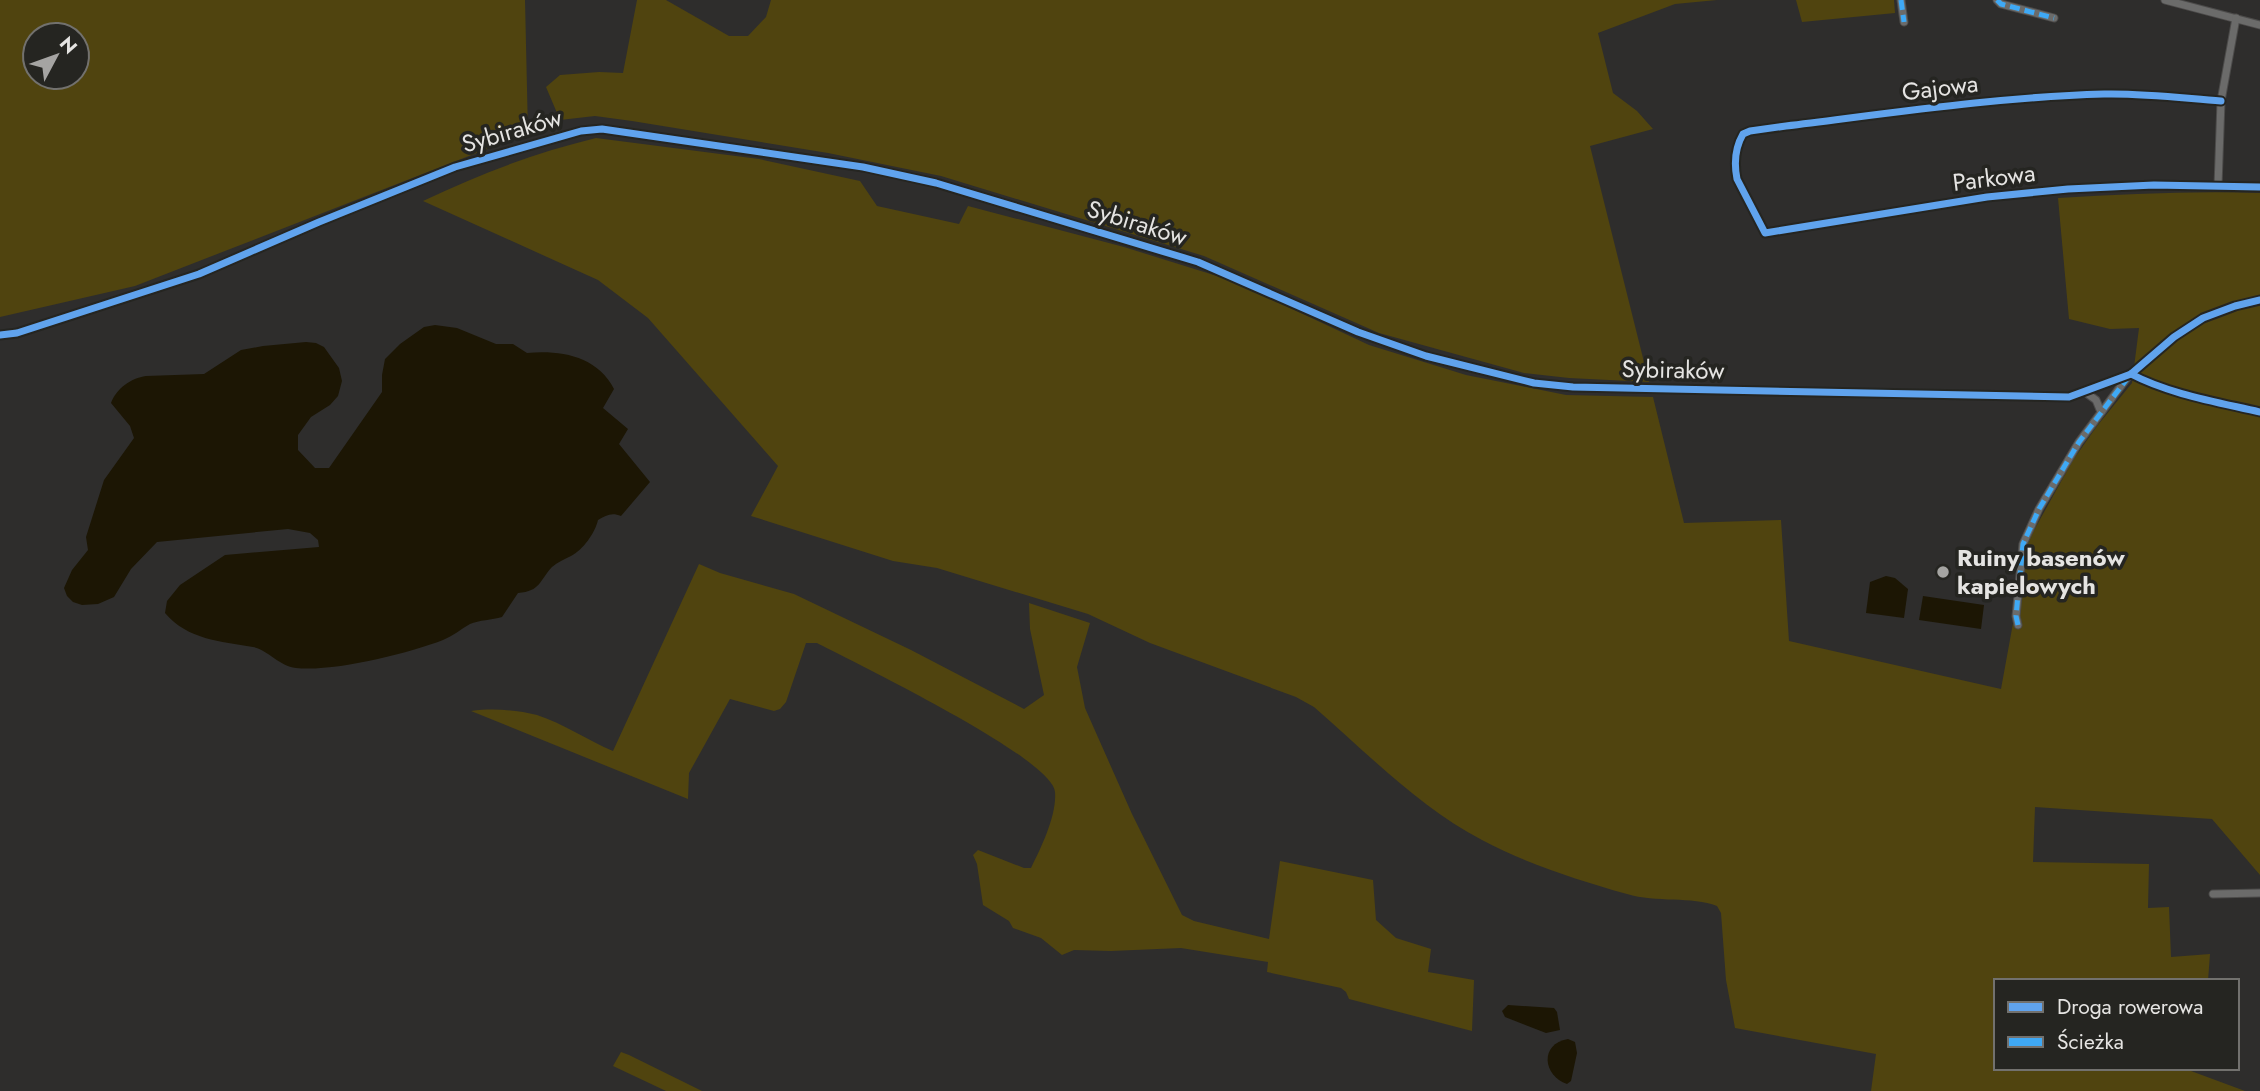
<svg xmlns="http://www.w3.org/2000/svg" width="2260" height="1091" viewBox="0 0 2260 1091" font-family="Jost,sans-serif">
<rect width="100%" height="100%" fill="#2e2d2c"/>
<g fill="#50440f" fill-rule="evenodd">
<path d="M0,0h525l3,133 -393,153 -135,31zM35,35h42v42h-42z"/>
<polygon points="637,0 666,0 729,36 748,36 766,17 771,0 1717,0 1675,4 1598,33 1613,93 1637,111 1653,129 1590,146 1649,382 1569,378 1524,373 1379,333 1204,256 941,176 828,153 632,121 595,116 560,120 546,87 560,75 599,72 623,73"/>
<polygon points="1796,0 1894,0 1895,13 1802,22"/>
<path d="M596,138l163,21 101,22 17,25 82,18 9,-18 156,41 109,34 136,64 97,30 100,20 87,2 31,126 97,-3 8,121 212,48 27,-148 45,-81 24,-34 35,-43 7,-55 -29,1 -41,-10 -11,-121c68,-4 134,-7 202,-5v682l-48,-56 -177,-12 -2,55 116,2 -1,44 21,-1 2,50 39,-3 -2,27h-212v87h195v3l54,20h-374l5,-37 -141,-26 -9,-48 -5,-67 -4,-7c-25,-10 -61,-3 -90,-12 -49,-14 -100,-30 -145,-54 -63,-33 -115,-87 -168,-133l-18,-10 -146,-54 -62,-29 -151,-46 -44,-7 -142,-45 27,-50 -130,-148 -50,-38 -175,-79c57,-27 111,-48 173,-63z"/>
<path d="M699,564l21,9 74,21 117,56 113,59 20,-14 -14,-66 -1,-26 61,20 -13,44 8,41 47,106 50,101 12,6 75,18 11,-78 93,19 3,40 20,18 35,11 -3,23 46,8 -2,51 -123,-32 -3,-7 -5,-4 -74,-16 1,-10 -87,-14 -70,3 -37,-1 -12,5 -21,-17 -28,-10 -4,-7 -26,-16 -6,-41 -4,-9 5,-5 46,18h7c10,-20 26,-53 24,-76 -2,-34 -202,-130 -238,-149h-11l-20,59 -6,7 -6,2 -44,-12 -41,74 -1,26 -217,-88c22,-3 46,-1 66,4 25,8 52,26 76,36z"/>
<polygon points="621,1052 629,1055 702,1091 666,1091 613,1066"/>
</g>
<g fill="#1c1604">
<path d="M435,325l22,3 39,16h17l14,9c34,-3 70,3 87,36l-11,19 25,21 -9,15 31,38 -29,34c-9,-4 -15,-1 -23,4 -3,13 -15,30 -27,36 -6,3 -13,6 -19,11 -13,14 -11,24 -34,26l-16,24c-10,3 -23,3 -32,7 -9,5 -17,12 -27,16 -36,14 -110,32 -147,28 -17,-2 -28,-18 -43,-21 -33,-6 -65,-7 -88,-34l2,-12 13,-16 45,-30 94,-8 -1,-7 -8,-7 -22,-4 -131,13 -26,27 -17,28 -16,7 -16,1 -9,-3 -6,-6 -3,-8 8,-18 16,-20 -2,-13 18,-57 30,-42 -4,-12 -19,-23c5,-14 20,-25 35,-27l58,-2 37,-24 22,-4 43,-4 10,1 8,4 15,21 3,13 -4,15 -8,9 -19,12 -13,18v15l17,18h14l53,-76v-17l3,-16 15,-15 24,-17z"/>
<polygon points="1886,576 1895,578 1908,589 1904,618 1866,613 1870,582"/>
<polygon points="1923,596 1984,605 1981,629 1919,620"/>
<polygon points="1508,1005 1554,1008 1557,1012 1560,1030 1546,1033 1505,1017 1502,1011"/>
<path d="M1568,1039l7,3 2,11 -6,28 -4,3c-24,-8 -28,-40 1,-45z"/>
</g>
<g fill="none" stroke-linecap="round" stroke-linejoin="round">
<defs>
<g id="street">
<polyline points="1901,0 1904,22"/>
<polyline points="1997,0 2001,4 2054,18"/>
<polyline points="2165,0 2260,25"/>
<path d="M2221,101c-39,-3 -77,-8 -117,-7 -106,3 -212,19 -318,32l-36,5 -7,3c-8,14 -9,30 -6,45l28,54 222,-36 81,-8 86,-4 106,2"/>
<polyline points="2218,186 2221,101 2236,18"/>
<polyline points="0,335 17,333 199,274 319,222 455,167 581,131 602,129 863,167 936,183 1198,262 1358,332 1426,356 1534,383 1573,387 2069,397 2131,374 2174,337 2203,318 2235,306 2260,300"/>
<polyline points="2085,392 2096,400 2101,412"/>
<polyline points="2018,625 2016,616 2023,544 2039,509 2079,442 2130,374"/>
<polyline points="2213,894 2260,893"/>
</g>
</defs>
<use href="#street" stroke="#4c4b4a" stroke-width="9"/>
<use href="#street" stroke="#6b6b6a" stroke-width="7"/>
<g stroke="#3fa9f5" stroke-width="5" stroke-dasharray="10 5" stroke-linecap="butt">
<polyline points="1901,0 1904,22"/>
<polyline points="1997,0 2001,4 2054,18"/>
<polyline points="2018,625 2016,616 2023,544 2039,509 2079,442 2129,376"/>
</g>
<defs>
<g id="cycleway">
<path d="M2221,101c-39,-3 -77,-8 -117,-7 -106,3 -212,19 -318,32l-36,5 -7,3c-8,14 -9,30 -6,45l28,54 222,-36 81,-8 86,-4 106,2"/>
<polyline points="0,335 17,333 199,274 319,222 455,167 581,131 602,129 863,167 936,183 1198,262 1358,332 1426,356 1534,383 1573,387 2069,397 2131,374 2174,337 2203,318 2235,306 2260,300"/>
<path d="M2131,374c38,20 86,28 129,38"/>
</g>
</defs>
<use href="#cycleway" stroke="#252521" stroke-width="11"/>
<use href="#cycleway" stroke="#60a3ed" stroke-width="7"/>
</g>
<circle fill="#a5a4a2" stroke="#252521" stroke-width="2.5" cx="1943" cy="572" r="7"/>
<g text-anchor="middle" stroke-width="7" stroke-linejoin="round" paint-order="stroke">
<g font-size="24" fill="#e5e4e2" stroke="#252521">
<text transform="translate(1940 88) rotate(-7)" y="8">Gajowa</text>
<text transform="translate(512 131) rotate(-16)" y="8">Sybiraków</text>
<text transform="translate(1994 178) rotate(-7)" y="8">Parkowa</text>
<text transform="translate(1137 223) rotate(17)" y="8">Sybiraków</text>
<text transform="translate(1673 370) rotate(1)" y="8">Sybiraków</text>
</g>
<g font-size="24" font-weight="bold" fill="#e5e4e2" stroke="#252521" text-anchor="start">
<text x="1957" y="566">Ruiny basenów<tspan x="1957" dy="28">kapielowych</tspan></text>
</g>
</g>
<rect x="1994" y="979" width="245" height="91" fill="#252521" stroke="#72716e" stroke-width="2"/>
<rect x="2008" y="1002" width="35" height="10" fill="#60a3ed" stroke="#72716e" stroke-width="2"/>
<text x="2057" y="1014" font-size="21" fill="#e5e4e2">Droga rowerowa</text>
<rect x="2008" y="1037" width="35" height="10" fill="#3fa9f5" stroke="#72716e" stroke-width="2"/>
<text x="2057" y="1049" font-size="21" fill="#e5e4e2">Ścieżka</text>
<g transform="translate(56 56) rotate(49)"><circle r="33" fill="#252521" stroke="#72716e" stroke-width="2"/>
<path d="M0-5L12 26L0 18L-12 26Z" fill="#a5a4a2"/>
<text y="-10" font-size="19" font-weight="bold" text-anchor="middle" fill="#e5e4e2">N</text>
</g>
</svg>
